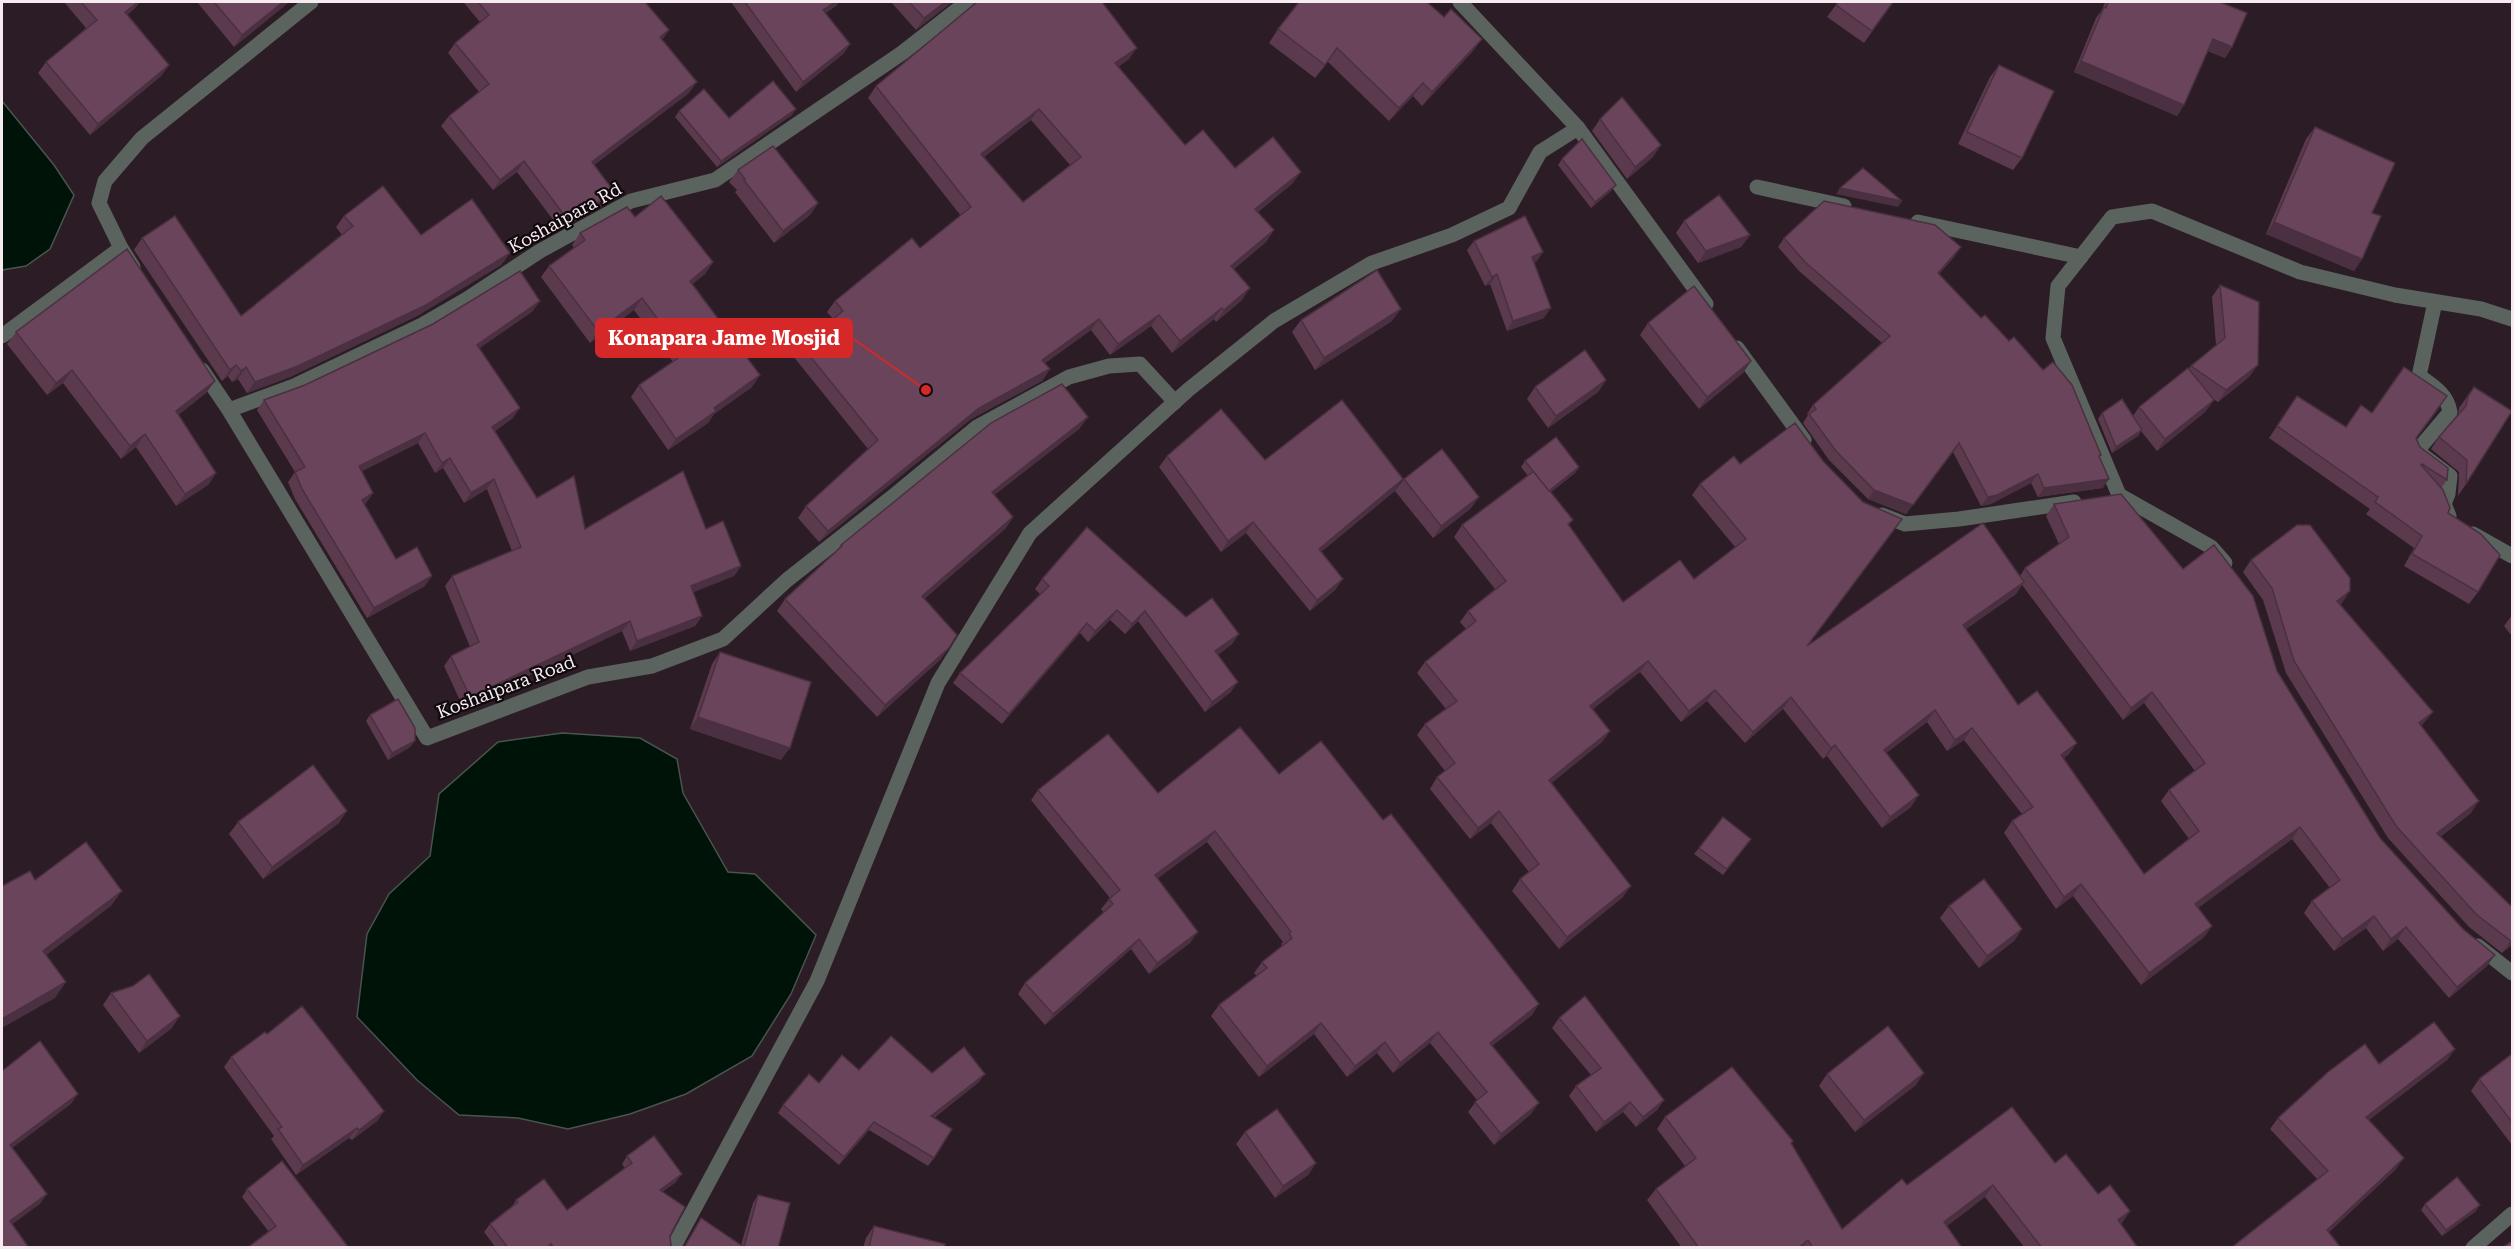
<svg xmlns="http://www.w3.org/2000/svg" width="2514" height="1249" viewBox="0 0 2514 1249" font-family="'Roboto Serif',serif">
<rect width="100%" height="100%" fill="#2b1c25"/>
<g fill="#001308" stroke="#4a544e" stroke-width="1.5">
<polygon points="2,101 54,165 74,195 50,249 26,266 2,270"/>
<polygon points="562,733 640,738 677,759 683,793 728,872 755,874 816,935 791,994 752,1056 686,1094 630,1114 568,1129 518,1118 459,1115 417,1080 357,1017 367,934 389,894 430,856 439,794 498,742"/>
</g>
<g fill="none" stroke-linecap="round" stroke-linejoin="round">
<g stroke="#5b635e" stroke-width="15">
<polyline points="1460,2 1578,128 1706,304"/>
<polyline points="1757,187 1844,206"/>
<polyline points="1918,222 2081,257"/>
<polyline points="121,248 99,203 105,181 142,138 311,2"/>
<path d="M2435,302l-16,74c14,10 28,18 31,36l-33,39 33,25 -2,18 -4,10 5,12"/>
<polyline points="2,336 121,248 133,267"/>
<polyline points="1737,348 1804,440"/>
<polyline points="202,370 229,410 427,738 588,677 652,666 723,639 787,580 891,498 977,427 1069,377 1109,366 1140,364 1175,402"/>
<polyline points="229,410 294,386 422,325 467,299 540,251 631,201 715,180 902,53 967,2"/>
<polyline points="1882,515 1905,524 1959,519 2074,502"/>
<polyline points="2473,534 2512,556"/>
<polyline points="2225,563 2211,547 2119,495 2053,338 2058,286 2112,217 2152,211 2300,272 2395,295 2481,309 2512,319"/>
<polyline points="2478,946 2512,973"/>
<polyline points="673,1248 817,981 938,683 1030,533 1188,390 1274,321 1372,263 1452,235 1509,208 1540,152 1578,128"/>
<polyline points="2473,1248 2512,1214"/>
</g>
</g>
<g fill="#5b3a4e" fill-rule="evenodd">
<polygon points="64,2 140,2 135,8 127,15 169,65 161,76 90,135 38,73 46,62 86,28"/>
<polygon points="197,2 289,2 234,47"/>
<polygon points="465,2 645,2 669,30 662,40 689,93 594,165 615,193 607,203 560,229 517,172 493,190 441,126 449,116 479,92 448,53 455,43 480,22 464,3"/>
<polygon points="731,2 839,2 836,6 825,13 850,44 843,54 796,92"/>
<polygon points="891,2 952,2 916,30"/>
<path d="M976,2h126l27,57 -11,8 67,78 50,23 58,15 -35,29 16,18 -8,12 -32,27 8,31 -26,22 -2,-3 -42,34 -21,-27 -41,29 -19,-25 -46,33 5,6 -8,12 -71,38 -152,123 -21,-24 8,-12 62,-57 -75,-93 8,-11 32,-26 -6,-7 8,-11 85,-53 41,-32 -93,-118 8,-12zM1031,120l39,45 -47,37 -39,-45z"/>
<polygon points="1838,2 1893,2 1864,43 1827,17"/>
<polygon points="2105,2 2220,2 2232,47 2225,58 2208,51 2184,105 2177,116 2074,72 2096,18 2102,10"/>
<polygon points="1444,17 1482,39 1472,52 1422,106 1413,96 1389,121 1328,62 1315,78 1269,43 1278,29"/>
<polygon points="1999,65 2022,158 2013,170 1958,144 1990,77"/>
<polygon points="679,111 729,118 792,115 717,167 675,117"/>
<polygon points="1600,119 1653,157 1627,179 1592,131"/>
<polygon points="2315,127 2372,213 2362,259 2354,271 2266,234 2306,139"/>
<polygon points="1562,159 1611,191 1591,208 1558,165"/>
<polygon points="738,170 818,203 810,215 774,243 735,192 737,190 729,182"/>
<polygon points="344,216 421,235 510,253 501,265 417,316 290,377 247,393 238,379 232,382 228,376 222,381 134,250 142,238 241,316 342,235 336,227"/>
<polygon points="635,217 713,262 705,274 692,284 752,387 714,414 708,423 668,450 631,397 639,385 673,362 634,310 590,343 541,277 549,266 574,248 572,245 580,233"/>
<polygon points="1684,221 1750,235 1741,247 1698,263 1676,233"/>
<polygon points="1784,238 1955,256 1939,274 2099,457 2103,488 2038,497 2031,483 1991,504 1981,506 1953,452 1906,514 1868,499 1829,460 1803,423 1808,415 1807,414 1813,405 1882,343 1799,271 1778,247"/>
<polygon points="1474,241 1543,252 1536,262 1534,262 1544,318 1507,331 1490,284 1485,286 1467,250"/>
<polygon points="2220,285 2249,377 2218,402 2212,398 2214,400 2205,412 2157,451 2141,431 2138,436 2112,453 2098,419 2102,413 2133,416 2139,407 2189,368 2191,366 2216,345 2212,297"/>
<polygon points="533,311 479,348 513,418 495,431 537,498 585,529 706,529 741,566 734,576 693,592 702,616 695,626 630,651 622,631 463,707 444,666 451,656 470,647 445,586 452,576 512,551 487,489 464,503 443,468 435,473 418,443 362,471 373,493 366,503 364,504 396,559 425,586 367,618 295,499 288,482 295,472 257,410 264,400"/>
<polygon points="1301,320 1392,321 1315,370 1292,332"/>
<polygon points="1648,323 1751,361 1743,373 1699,409 1640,335"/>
<polygon points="16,332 215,381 206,393 178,415 216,473 208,485 176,506 136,447 121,459 63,383 47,395 7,344"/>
<polygon points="1606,380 1598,392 1548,428 1527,399 1535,387"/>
<polygon points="2474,387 2466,484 2458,496 2459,472 2431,449 2439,437 2458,416 2459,408"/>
<polygon points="2297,396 2346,427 2372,413 2439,408 2416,439 2420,447 2447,480 2441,488 2448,513 2478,592 2469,604 2404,566 2414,548 2366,514 2370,509 2269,438"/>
<polygon points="1088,417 1079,429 994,495 1013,517 1005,529 925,598 941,659 877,717 777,611 785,599 836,551 841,545"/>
<polygon points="1167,456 1265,460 1396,490 1321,552 1343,579 1335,590 1310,611 1246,533 1221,552 1159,467"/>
<path d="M1734,456l74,189 212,-69 5,-8 34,-24 -13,-28 8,-12 129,65 94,102 103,167 107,128 -38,32 -51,-59 -15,12 -17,-23 -32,23 -30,-38 8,-12 18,-13 -38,-49 -94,69 14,18 -8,11 -63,48 -68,-89 -17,13 -52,-76 8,-12 10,-7 -58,-74 -17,11 -20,-29 -41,31 25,54 -29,21 -55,-72 -4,3 -40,-50 -38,34 -38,-42 -26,21 -41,-50 -47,37 17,22 -8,11 -51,41 72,114 -64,52 -47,-58 8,-12 9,-7 -38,-49 -21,16 -40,-50 7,-12 8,-6 -28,-36 8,-11 21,-15 -29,-36 8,-11 41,-33 -6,-7 8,-11 27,-22 -41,-52 8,-12 66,-49 -7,-9 4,-6 54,6 -4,6 -24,19 22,28 -4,5 54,77 71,-23 41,-32 -43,-52 8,-11zM2022,585l101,135 21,-17 51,68 -26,19 -8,11 28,38 -45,35 -80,-116 5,-4 -51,-49 -52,-76 50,-35z"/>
<polygon points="1404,479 1479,497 1470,509 1433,538 1395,491"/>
<polygon points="2251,560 2342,603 2340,605 2433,712 2421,726 2471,813 2440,837 2512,907 2512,945 2502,953 2469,927 2388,838 2286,673 2263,600 2243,572"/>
<polygon points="1042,579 1186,617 1239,634 1232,644 1218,655 1231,692 1205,712 1138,621 1125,634 1110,620 1088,642 1080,633 1002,724 953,683 960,673 1040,594 1035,589"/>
<polygon points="2512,615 2512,636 2504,626"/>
<polygon points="720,652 781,760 690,729 712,664"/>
<polygon points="370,715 415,741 410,747 388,760 366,721"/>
<polygon points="1279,774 1532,1015 1492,1046 1531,1114 1494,1145 1468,1112 1477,1100 1430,1043 1393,1073 1377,1053 1347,1077 1314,1034 1259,1077 1211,1016 1219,1005 1257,976 1254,973 1262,962 1283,946 1281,944 1283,942 1207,842 1158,878 1190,943 1149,974 1131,949 1045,1025 1018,994 1025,983 1104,913 1101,909 1110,898 1031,800 1038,790 1158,793"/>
<polygon points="238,822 339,823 263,879 229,834"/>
<polygon points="1746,846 1723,875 1694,854 1699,848"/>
<polygon points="1949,906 2022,929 2014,941 1979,968 1940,918"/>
<polygon points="111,993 172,1028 139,1053 103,1005"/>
<polygon points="1559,1018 1664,1100 1657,1110 1636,1127 1623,1112 1596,1132 1569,1096 1576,1086 1591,1075 1552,1028"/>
<polygon points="267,1034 384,1111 377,1121 352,1140 349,1138 296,1175 271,1139 274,1136 224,1067 231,1057"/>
<polygon points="2455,1049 2447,1060 2369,1120 2396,1169 2329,1232 2231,1248 2317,1179 2270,1129 2278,1118 2379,1064"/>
<polygon points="2512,1054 2512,1145 2471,1091 2479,1079"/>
<polygon points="859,1070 932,1073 979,1082 934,1118 934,1158 928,1166 869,1130 839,1165 778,1113 783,1105 819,1083"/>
<polygon points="1827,1074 1916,1085 1855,1132 1819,1086"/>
<polygon points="1665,1117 1793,1141 1791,1143 1842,1229 1907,1185 2055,1163 2098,1194 2130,1211 2121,1224 2138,1248 2025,1248 1985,1197 1947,1226 1962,1248 1682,1248 1647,1200 1656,1189 1685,1166 1657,1129"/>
<polygon points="1245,1132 1316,1163 1308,1175 1275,1198 1236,1144"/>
<polygon points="627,1156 676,1182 662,1192 671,1246 674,1248 496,1248 484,1232 490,1224 511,1208 516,1200 567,1210 625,1168 622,1164"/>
<polygon points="247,1189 349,1248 269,1232 242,1197"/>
<polygon points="758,1195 778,1248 683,1248 701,1218 741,1245 753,1203"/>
<polygon points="2425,1204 2476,1211 2442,1236 2421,1210"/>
<polygon points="874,1226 944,1248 863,1248 866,1238"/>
</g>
<g fill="#4a3040">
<polygon points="138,2 140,2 135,8 117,24 125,12"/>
<polygon points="283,2 289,2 234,47 242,35"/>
<polygon points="835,2 839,2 836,6 816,20 823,10"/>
<polygon points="945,2 952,2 916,30 924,18"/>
<polygon points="669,30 662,40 660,37"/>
<polygon points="1482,39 1472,52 1422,106 1432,92"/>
<polygon points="2213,39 2232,47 2225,58 2205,50"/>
<polygon points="850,44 843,54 796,92 803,82"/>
<polygon points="1137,48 1129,59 1107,75 1115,63"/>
<polygon points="2081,61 2184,105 2177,116 2074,72"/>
<polygon points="169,65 161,76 90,135 98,124"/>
<polygon points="697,82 689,93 584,172 592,162"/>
<polygon points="1423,83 1413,96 1389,121 1399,108"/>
<polygon points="796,109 792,115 717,167 721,161"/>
<polygon points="1039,109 1031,120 973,165 981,154"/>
<polygon points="1661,145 1653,157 1627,179 1635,167"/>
<polygon points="524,161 517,172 493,190 500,180"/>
<polygon points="1301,172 1293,183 1247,220 1255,209"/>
<polygon points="1616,185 1611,191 1591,208 1595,202"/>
<polygon points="1840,188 1902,201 1898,207 1836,194"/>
<polygon points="615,193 607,203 560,229 567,219"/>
<polygon points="818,203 810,215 774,243 783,231"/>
<polygon points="2274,222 2362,259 2354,271 2266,234"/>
<polygon points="1274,230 1266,242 1223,278 1231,266"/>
<polygon points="1750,235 1741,247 1698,263 1706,251"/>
<polygon points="1961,247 1955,256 1932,282 1938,273"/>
<polygon points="1543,252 1536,262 1526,267 1532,257"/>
<polygon points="510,253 501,265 417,316 290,377 247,393 255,382"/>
<polygon points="713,262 705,274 682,293 690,281"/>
<polygon points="1497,274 1490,284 1485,286 1492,277"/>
<polygon points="1250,288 1242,300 1216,322 1224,310"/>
<polygon points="642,298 634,310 590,343 598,331"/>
<polygon points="540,301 533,311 470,355 477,345"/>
<polygon points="1222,308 1214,319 1172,353 1180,341"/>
<polygon points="1551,308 1544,318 1507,331 1513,321"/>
<polygon points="1401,309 1392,321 1315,370 1324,358"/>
<polygon points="1159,315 1151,326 1110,355 1118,344"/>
<polygon points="1099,319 1091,330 1034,371 1042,360"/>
<polygon points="1751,361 1743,373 1699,409 1707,397"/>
<polygon points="236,365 228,376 222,381 230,370"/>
<polygon points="2258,365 2249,377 2218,402 2226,390"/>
<polygon points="246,367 238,379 232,382 241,371"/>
<polygon points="1050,369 1042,381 971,419 819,542 828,531 979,408"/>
<polygon points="72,370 63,383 47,395 56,383"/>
<polygon points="760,375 752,387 714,414 708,423 668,450 676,439 714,408"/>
<polygon points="1606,380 1598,392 1548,428 1556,416"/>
<polygon points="215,381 206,393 167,424 176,411"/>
<polygon points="2214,400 2205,412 2157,451 2165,439"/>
<polygon points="520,408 513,418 485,437 492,427"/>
<polygon points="1088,417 1079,429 983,504 992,492"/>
<polygon points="2142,430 2138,436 2112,453 2116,447"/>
<polygon points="425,433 418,443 352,476 359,466"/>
<polygon points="145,434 136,447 121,459 130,446"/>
<polygon points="1953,452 1906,514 1868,499 1874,490"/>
<polygon points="450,458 443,468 435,473 442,463"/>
<polygon points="1579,467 1575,473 1545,497 1549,491"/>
<polygon points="216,473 208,485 176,506 185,494"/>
<polygon points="2038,474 2031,483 1991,504 1981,506 1988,497"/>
<polygon points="494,479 487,489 464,503 471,493"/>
<polygon points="1403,479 1396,490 1311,560 1319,549"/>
<polygon points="2109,479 2103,488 2038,497 2044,488"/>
<polygon points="373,493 366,503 355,510 362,500"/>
<polygon points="1479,497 1470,509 1433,538 1441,526"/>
<polygon points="1013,517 1005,529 914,608 922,596"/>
<polygon points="1253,522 1246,533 1221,552 1228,541"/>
<polygon points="741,566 734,576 684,596 691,586"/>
<polygon points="432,576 425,586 367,618 374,608"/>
<polygon points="1343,579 1335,590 1310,611 1317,600"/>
<polygon points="2024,582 2016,594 1955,636 1963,625"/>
<polygon points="2350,591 2342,603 2329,613 2337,601"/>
<polygon points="1117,610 1110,620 1088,642 1095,631"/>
<polygon points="1145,611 1138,621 1125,634 1132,624"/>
<polygon points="702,616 695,626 630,651 637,641"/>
<polygon points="630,621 622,631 463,707 470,697"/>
<polygon points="1087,623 1080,633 1002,724 1009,714"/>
<polygon points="1239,634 1232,644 1208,662 1215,651"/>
<polygon points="949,648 941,659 877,717 885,705"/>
<polygon points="1648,661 1640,672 1582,717 1590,706"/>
<polygon points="1238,682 1231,692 1205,712 1212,702"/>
<polygon points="1715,690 1707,701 1681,722 1689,711"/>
<polygon points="2152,692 2144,703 2123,720 2131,708"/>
<polygon points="1791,697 1783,709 1745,743 1753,732"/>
<polygon points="1935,710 1927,722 1876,761 1884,750"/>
<polygon points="2433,712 2424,723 2411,735 2419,723"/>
<polygon points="698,717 790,748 781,760 690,729"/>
<polygon points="1972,728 1964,740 1947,751 1955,740"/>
<polygon points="1610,731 1602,742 1541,792 1549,780"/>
<polygon points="415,741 410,747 388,760 392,753"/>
<polygon points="2077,743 2069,754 2054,766 2061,755"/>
<polygon points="1835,745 1827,756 1823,759 1831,748"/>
<polygon points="1919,795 1911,807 1882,828 1890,817"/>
<polygon points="2479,801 2471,813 2428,845 2437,833"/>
<polygon points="347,811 339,823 263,879 272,867"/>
<polygon points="1499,811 1491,823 1470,839 1478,828"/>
<polygon points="2300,827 2292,839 2187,916 2195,904"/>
<polygon points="1215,831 1207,842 1148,885 1155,875"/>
<polygon points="2081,884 2073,896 2056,909 2064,897"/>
<polygon points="1631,886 1623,897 1559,949 1567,937"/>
<polygon points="122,891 111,906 32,966 43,951"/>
<polygon points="2374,916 2366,928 2334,951 2342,939"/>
<polygon points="2212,926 2204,937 2141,985 2149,973"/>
<polygon points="2406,927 2398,939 2383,951 2391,939"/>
<polygon points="2022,929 2014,941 1979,968 1987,956"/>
<polygon points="1198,932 1190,943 1149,974 1157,963"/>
<polygon points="1139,939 1131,949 1045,1025 1053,1014"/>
<polygon points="2512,940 2512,945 2502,953 2511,941"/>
<polygon points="2495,955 2487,966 2449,998 2457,987"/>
<polygon points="66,982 55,998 2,1028 2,1019"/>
<polygon points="1539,1004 1532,1015 1482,1053 1490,1043"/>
<polygon points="180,1016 172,1028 139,1053 147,1041"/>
<polygon points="1321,1023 1314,1034 1259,1077 1267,1066"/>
<polygon points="1438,1032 1430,1043 1393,1073 1400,1063"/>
<polygon points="1385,1042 1377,1053 1347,1077 1355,1066"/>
<polygon points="2455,1049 2447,1060 2358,1128 2366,1117"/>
<polygon points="1924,1073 1916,1085 1855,1132 1864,1120"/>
<polygon points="985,1074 979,1082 925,1124 931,1116"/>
<polygon points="78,1094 71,1104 3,1155 10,1145"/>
<polygon points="1664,1100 1657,1110 1636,1127 1643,1117"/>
<polygon points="1630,1102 1623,1112 1596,1132 1604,1122"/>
<polygon points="1539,1103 1531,1114 1494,1145 1501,1134"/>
<polygon points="384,1111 377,1121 352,1140 359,1130"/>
<polygon points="874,1122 869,1130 839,1165 844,1157"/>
<polygon points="357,1128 349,1138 296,1175 303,1165"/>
<polygon points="2404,1158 2396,1169 2320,1241 2327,1230"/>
<polygon points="1316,1163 1308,1175 1275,1198 1283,1186"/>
<polygon points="682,1174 676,1182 654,1198 660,1190"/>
<polygon points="1993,1185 1985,1197 1936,1234 1944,1222"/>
<polygon points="47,1194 40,1204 3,1231 10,1221"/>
<polygon points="2480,1205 2476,1211 2442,1236 2446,1230"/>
<polygon points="2130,1211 2122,1223 2110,1232 2118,1220"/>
<polygon points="1808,1240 1802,1248 1798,1248"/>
</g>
<g fill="#6a445b" stroke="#4a3040" stroke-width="1.5" fill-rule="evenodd">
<polygon points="81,2 138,2 125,12 169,65 98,124 46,62 97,20"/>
<polygon points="214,2 283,2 242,35"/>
<polygon points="478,2 645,2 669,30 660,37 697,82 592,162 615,193 567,219 524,161 500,180 449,116 489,84 455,43 489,15"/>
<polygon points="745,2 835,2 823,10 850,44 803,82"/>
<polygon points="909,2 945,2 924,18"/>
<path d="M977,2h125l35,46 -22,15 70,82 18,-15 32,38 38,-31 28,35 -46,37 19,21 -43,36 19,22 -26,22 -2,-2 -42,33 -21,-26 -41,29 -19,-25 -57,41 8,9 -71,39 -151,123 -22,-25 72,-66 -77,-95 42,-34 -8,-10 77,-63 8,10 51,-41 -95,-121zM1039,109l42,48 -58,45 -42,-48z"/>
<polygon points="1299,2 1427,2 1444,17 1451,9 1482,39 1432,92 1423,83 1399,108 1337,48 1325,65 1278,29"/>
<polygon points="1838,2 1893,2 1872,31 1836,5"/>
<polygon points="2108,2 2220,2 2247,13 2232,47 2213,39 2184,105 2081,61 2104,7 2106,8"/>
<polygon points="1999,65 2054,91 2022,158 1967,132"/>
<polygon points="773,81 796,109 721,161 679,111 704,89 729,118"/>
<polygon points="1622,97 1661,145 1635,167 1600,119"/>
<polygon points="2315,127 2395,163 2372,213 2381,216 2362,259 2274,222"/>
<polygon points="1582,139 1616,185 1595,202 1562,159"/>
<polygon points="773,146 818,203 783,231 744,180 745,179 738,170"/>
<polygon points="1863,168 1902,201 1840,188"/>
<polygon points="383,186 421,235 472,199 510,253 426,305 298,366 255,382 246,367 241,371 236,365 230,370 142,238 175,216 241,316 353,226 344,216"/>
<polygon points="1719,195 1750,235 1706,251 1684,221"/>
<polygon points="661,196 713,262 690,281 760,375 714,408 716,411 676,439 639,385 684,354 642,298 598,331 549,266 585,240 580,233 627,207 635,217"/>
<polygon points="1824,201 1935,225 1961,247 1938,273 1981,318 1985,315 2009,341 2014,337 2043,370 2053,362 2072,385 2101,455 2099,456 2109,479 2044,488 2038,474 1997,495 1988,497 1959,443 1913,505 1874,490 1836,451 1809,414 1816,409 1813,405 1890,336 1805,262 1784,238"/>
<polygon points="1525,216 1543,252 1532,257 1551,308 1513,321 1497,274 1492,277 1474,241"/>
<polygon points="127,249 215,381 176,411 216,473 185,494 145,434 130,446 72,370 56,383 16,332"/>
<polygon points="1377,270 1401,309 1324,358 1301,320"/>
<polygon points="520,271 540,301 477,345 520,408 492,427 537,498 574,476 585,529 683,471 706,529 723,521 741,566 691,586 702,616 637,641 630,621 470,697 451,656 479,642 452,576 521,547 494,479 471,493 450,458 442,463 425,433 359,466 373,493 362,500 396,559 417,547 432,576 374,608 302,489 295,472 305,467 264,400 305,385 433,324"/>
<polygon points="2220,285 2259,302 2258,365 2226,390 2191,366 2225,338"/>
<polygon points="1694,286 1751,361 1707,397 1648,323"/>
<polygon points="1585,350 1606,380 1556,416 1535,387"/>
<polygon points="2404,367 2447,396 2416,438 2420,447 2448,468 2447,480 2422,464 2421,465 2443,490 2450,508 2448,513 2481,534 2500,555 2478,592 2412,554 2422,536 2375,502 2378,497 2277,426 2297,396 2346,427 2361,405 2372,413"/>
<polygon points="2188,368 2214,400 2165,439 2139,407"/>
<polygon points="1062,384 1088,417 992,492 1013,517 922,596 957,635 949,648 885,705 785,599 842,546 841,545 991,423"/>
<polygon points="2474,387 2512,411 2466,484 2467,460 2439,437 2466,406 2468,396"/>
<polygon points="2122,399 2142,430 2116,447 2102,413"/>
<polygon points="1342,400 1403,479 1319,549 1343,579 1317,600 1253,522 1228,541 1167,456 1221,409 1265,460"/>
<polygon points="1795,423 1823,461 1863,502 1902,519 1807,646 1983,523 2024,582 1963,625 2018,705 2037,691 2077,743 2061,755 2144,874 2199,831 2169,790 2205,763 2152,692 2131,708 2025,568 2069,537 2054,504 2121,494 2183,569 2214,545 2253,596 2277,671 2380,838 2463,929 2495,955 2457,987 2406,927 2391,939 2374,916 2342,939 2312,901 2340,880 2300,827 2195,904 2212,926 2149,973 2081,884 2064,897 2012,821 2033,807 1972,728 1955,740 1935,710 1884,750 1919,795 1890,817 1835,745 1831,748 1791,697 1753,732 1715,690 1689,711 1648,661 1590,706 1610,731 1549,780 1631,886 1567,937 1520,879 1539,864 1499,811 1478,828 1437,777 1455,763 1425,724 1457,701 1425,662 1476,621 1468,611 1506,581 1462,525 1534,471 1573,520 1568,524 1623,602 1680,560 1694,579 1746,539 1700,484 1734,456 1740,464"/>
<polygon points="1556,437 1579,467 1549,491 1525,461"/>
<polygon points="1442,449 1479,497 1441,526 1404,479"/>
<polygon points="2297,525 2310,525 2350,578 2350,591 2337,601 2433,712 2419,723 2479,801 2437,833 2512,907 2512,940 2511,941 2477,915 2396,826 2294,661 2272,588 2251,560"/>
<polygon points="1087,527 1186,617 1212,598 1239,634 1215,651 1238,682 1212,702 1145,611 1132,624 1117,610 1095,631 1087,623 1009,714 960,673 1049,586 1042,579"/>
<polygon points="720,652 811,682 790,748 698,717"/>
<polygon points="398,699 415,728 415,741 392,753 370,715"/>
<polygon points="1240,727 1279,774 1321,741 1383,820 1391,814 1539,1004 1490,1043 1539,1103 1501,1134 1475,1102 1487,1092 1438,1032 1400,1063 1385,1042 1355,1066 1321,1023 1267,1066 1219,1005 1267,968 1262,962 1292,938 1289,934 1291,932 1215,831 1155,875 1198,932 1157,963 1139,939 1053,1014 1025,983 1113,904 1109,899 1120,890 1038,790 1108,734 1158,793"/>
<polygon points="313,765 347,811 272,867 238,822"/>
<polygon points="1723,817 1751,839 1727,869 1699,848"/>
<polygon points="86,842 122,891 43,951 66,982 2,1019 2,886 30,871 35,880"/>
<polygon points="1984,879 2022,929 1987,956 1949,906"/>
<polygon points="149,974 180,1016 147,1041 111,993 133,986"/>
<polygon points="1585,996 1664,1100 1643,1117 1630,1102 1604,1122 1576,1086 1601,1068 1559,1018"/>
<polygon points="302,1006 384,1111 359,1130 357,1128 303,1165 278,1129 282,1127 231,1057 265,1032 267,1034"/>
<polygon points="2434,1022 2455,1049 2366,1117 2404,1158 2327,1230 2341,1248 2231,1248 2328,1171 2278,1118 2328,1072 2365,1044 2379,1064"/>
<polygon points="1888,1026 1924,1073 1864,1120 1827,1074"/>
<polygon points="891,1036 932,1073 964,1047 985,1074 931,1116 952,1129 934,1158 874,1122 844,1157 783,1105 809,1074 819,1083 842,1055 859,1070"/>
<polygon points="40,1041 78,1094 10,1145 47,1194 10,1221 29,1248 2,1248 2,1071"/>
<polygon points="2512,1054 2512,1122 2479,1079"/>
<polygon points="1732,1067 1793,1141 1791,1143 1842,1229 1902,1179 1907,1185 2012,1107 2055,1163 2066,1154 2098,1194 2110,1185 2130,1211 2118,1220 2138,1248 2042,1248 1993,1185 1944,1222 1962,1248 1813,1248 1808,1240 1798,1248 1699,1248 1656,1189 1696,1158 1665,1117"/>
<polygon points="1277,1109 1316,1163 1283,1186 1245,1132"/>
<polygon points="654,1136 682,1174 660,1190 685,1207 670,1236 671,1246 674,1248 554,1248 551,1244 547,1248 508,1248 490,1224 518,1202 516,1200 544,1179 567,1210 632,1163 627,1156"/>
<polygon points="282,1161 349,1248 247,1248 276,1226 247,1189"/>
<polygon points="2457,1177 2480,1205 2446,1230 2425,1204"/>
<polygon points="758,1195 790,1203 778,1248 684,1248 701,1218 744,1247"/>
<polygon points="874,1226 945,1244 944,1248 869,1248"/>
<polygon points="2512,1241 2512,1248 2502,1248"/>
</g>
<g text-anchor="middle" stroke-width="4.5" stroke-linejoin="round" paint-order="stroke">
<g font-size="18" fill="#f5ebf1" stroke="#0f090c">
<text transform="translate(565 218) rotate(-29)" y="6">Koshaipara Rd</text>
<text transform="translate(506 687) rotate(-21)" y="6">Koshaipara Road</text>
</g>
</g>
<path fill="none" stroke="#d62828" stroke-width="2" d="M926 390L852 338"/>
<circle fill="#d62828" stroke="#0f090c" stroke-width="2" cx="926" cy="390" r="6"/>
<rect fill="#d62828" stroke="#d62828" stroke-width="2" x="596" y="319" width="256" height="38" rx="6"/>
<g font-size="20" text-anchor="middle" font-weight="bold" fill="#fff">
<text x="724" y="345">Konapara Jame Mosjid</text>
</g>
<rect width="2514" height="1249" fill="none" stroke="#f5ebf1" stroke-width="6"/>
</svg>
